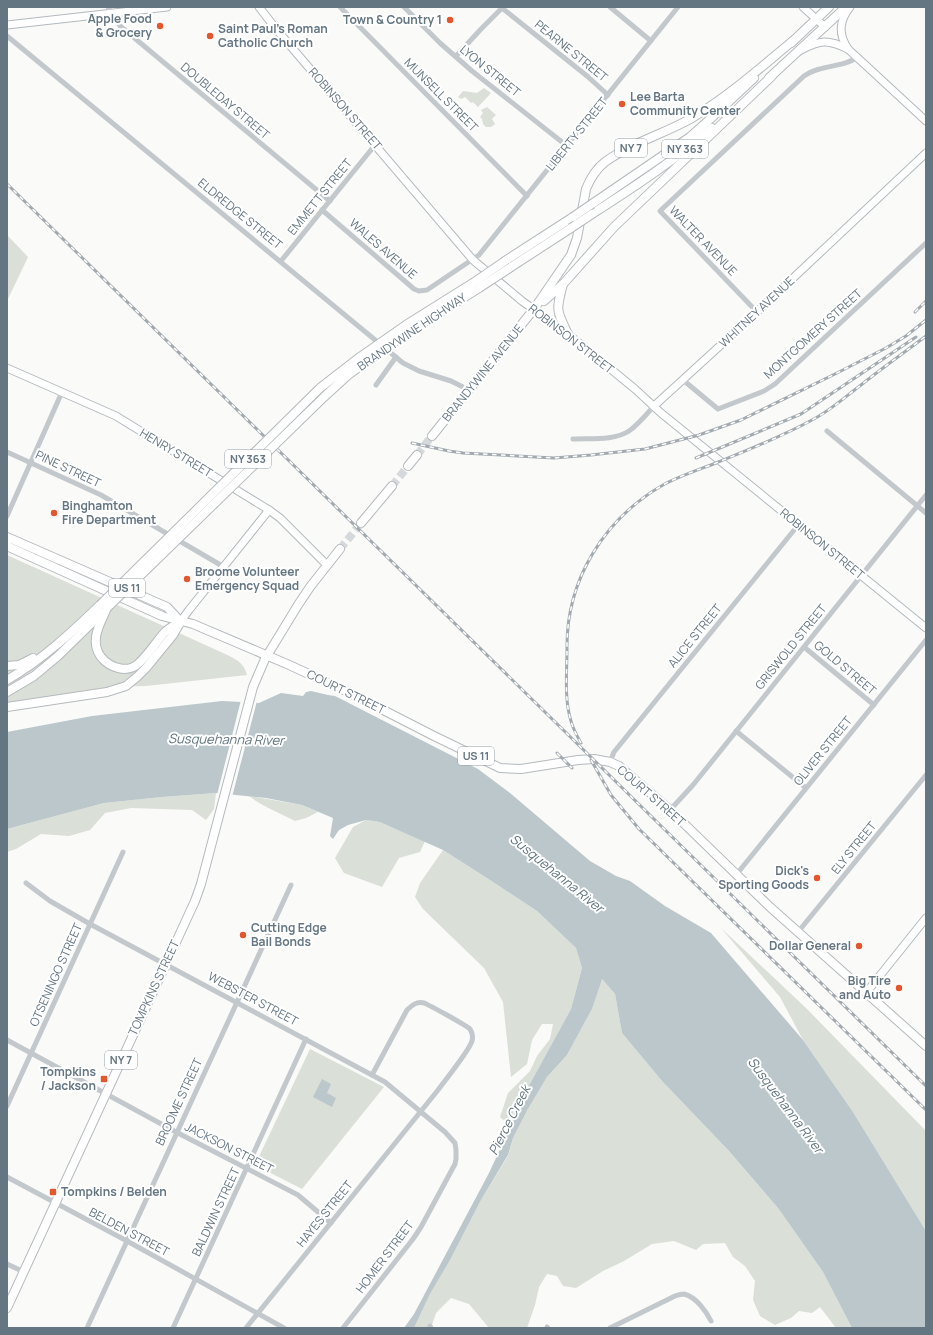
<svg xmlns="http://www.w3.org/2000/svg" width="933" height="1335" viewBox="0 0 933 1335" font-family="Manrope,sans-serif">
<rect width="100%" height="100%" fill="#fafaf8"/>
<g fill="#dadfd7">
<polygon points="484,88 491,93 478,107 473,102 471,103 465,97 461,99 458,97 463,91 477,93"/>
<polygon points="487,107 496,115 492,119 495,124 491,127 486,127 483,124 482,119 480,117 483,113 481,110"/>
<polygon points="7,235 28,257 7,301"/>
<path d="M7,555l216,98c12,6 20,8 24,22l-101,11 -37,1 -102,16z"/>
<polygon points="216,793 214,809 206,820 192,810 131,808 105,813 90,830 69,836 41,834 16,849 7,852 7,829 104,803 162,797"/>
<path d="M249,796l53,9 16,7 -12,6 -11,3c-16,-9 -32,-14 -46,-25z"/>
<polygon points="366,820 380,822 425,841 420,852 399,858 382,887 344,873 335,858 353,827"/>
<polygon points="443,850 490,880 537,911 576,948 582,968 571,1009 515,1111 507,1123 500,1117 508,1093 530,1071 537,1056 550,1039 553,1024 542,1024 532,1040 527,1064 511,1077 503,1002 484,968 423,909 415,897 420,883"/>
<polygon points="721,928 807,1009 926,1131 926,1231 853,1112 803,1040 780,997"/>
<polygon points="601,978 615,994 622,1033 662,1081 729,1151 778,1208 823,1272 852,1328 836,1328 820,1307 812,1313 799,1311 791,1318 775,1325 760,1316 753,1300 755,1281 745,1266 733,1257 725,1243 703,1244 696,1250 674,1241 652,1244 624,1261 603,1271 576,1288 563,1286 557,1276 547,1274 539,1287 535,1305 527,1328 489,1328 469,1304 451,1298 436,1313 431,1328 414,1328 430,1294 449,1262 481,1200 508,1156 513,1138 528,1109 547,1077 567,1055 592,1009"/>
<polygon points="310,1049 384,1087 302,1189 255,1165"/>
</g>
<g fill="#bbc7cb">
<polygon points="311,691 328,695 335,696 478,769 510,793 590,861 616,876 630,881 665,906 711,933 803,1040 853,1112 926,1231 926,1328 852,1328 823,1272 778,1208 729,1151 662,1081 622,1033 615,994 602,979 592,1009 567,1055 547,1077 528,1109 513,1138 508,1155 481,1200 449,1262 430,1294 414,1328 404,1328 414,1314 489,1173 503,1143 515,1111 571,1009 582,968 576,948 537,911 490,880 443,850 380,822 366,820 348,825 339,830 333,839 330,836 333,818 302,805 266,798 216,793 162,797 104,803 7,829 7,732 92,716 222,701 259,703 281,693 303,696 306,692"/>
<polygon points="322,1079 331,1084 327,1093 336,1098 332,1107 313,1097"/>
</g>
<polygon fill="#fafaf8" points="241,700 257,701 232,797 217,795"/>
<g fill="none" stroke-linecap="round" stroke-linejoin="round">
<g stroke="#d5d9db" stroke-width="8" stroke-dasharray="8 4" stroke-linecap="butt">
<polyline points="417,455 432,436"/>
<polyline points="392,486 408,466"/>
<polyline points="340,549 361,523"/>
</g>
<defs>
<g id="secondary">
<polyline points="259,7 276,29 473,260 522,301 568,334 635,389 661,413 926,628"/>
<polyline points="803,7 825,27"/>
<path d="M850,7c-11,14 -12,27 -2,42l78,72"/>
<polyline points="7,25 167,7"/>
<path d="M801,50c19,-10 27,-11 47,-1"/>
<polyline points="7,368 116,416 269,510 280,518 327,565"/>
<polyline points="654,406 757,312 926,153"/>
<polyline points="181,621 189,610 269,510"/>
<polyline points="866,993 926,918"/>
</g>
<g id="primary">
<polyline points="791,43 829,7"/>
<polyline points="769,78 846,7"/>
<polyline points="592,204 690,137 708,121 754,78"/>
<path d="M592,214c42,-27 83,-54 120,-86"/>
<polyline points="505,261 573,217"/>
<polyline points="511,267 571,228"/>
<path d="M563,284c-7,26 -7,26 5,50"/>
<polyline points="544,301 564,283 614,227 772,76"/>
<polyline points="406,325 473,283"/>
<polyline points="410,331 479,288"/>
<path d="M432,436l102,-127 37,-54 6,-17 9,-49c4,-10 10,-20 19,-27 26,-19 59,-28 87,-44 37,-22 69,-51 102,-78"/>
<polyline points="408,466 417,455"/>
<polyline points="361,523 392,486"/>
<polyline points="7,537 167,607 180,621"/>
<polyline points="7,545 9,547 162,616 193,624 287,664 348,692 434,736 500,768 521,769 578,760 594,759 610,762 619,766 670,810 770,907 926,1046"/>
<path d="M107,608c-7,16 -18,33 -6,49 9,11 27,17 38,6 10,-9 17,-21 26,-31 4,-4 10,-7 15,-10"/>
<polyline points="7,666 19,665 33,658"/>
<path d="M7,680c35,-20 64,-47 93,-75"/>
<polyline points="7,692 34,676 58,656 102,613"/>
<polyline points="7,707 107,692 126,686 138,676 146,668 173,635 181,621"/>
<polyline points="7,1308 195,901 201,884 253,687 265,659 298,605 310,587 340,549"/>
</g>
</defs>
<use href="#secondary" stroke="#b3babf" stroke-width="9"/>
<use href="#primary" stroke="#b5babe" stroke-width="10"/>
<g stroke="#c3c8cc" stroke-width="5">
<polyline points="108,7 120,26 330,201"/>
<polyline points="340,7 527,196"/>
<polyline points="404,7 440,43 472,71 567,146"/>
<polyline points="610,7 651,41"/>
<polyline points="502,8 587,76 608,95"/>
<polyline points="7,36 403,363 419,371 451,381 469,390"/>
<polyline points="456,56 482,28 503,7"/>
<polyline points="322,210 414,289 419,291 427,290 479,255 678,7"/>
<polyline points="281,261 375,145"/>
<path d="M757,312l-97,-101 144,-135c17,-12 40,-8 53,-19"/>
<polyline points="683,380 718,409 764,391 775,384 926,243"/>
<polyline points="376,385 396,357"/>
<polyline points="827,431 926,513"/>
<path d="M573,439c17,-1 41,2 56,-8 9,-6 17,-16 25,-25"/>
<polyline points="7,452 101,495 224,567"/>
<polyline points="7,516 62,392"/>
<polyline points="804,647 874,705"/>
<polyline points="736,731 806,788"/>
<polyline points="610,762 614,752 799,524"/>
<polyline points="670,810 693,785 926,495"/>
<polyline points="736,875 926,640"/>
<polyline points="26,883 50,901 90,924 385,1082 445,1132 455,1143 456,1150 456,1159 455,1164 421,1227 413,1239 343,1328"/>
<polyline points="798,932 926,775"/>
<polyline points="7,1040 176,1132 298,1195 331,1223"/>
<polyline points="7,1106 123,852"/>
<polyline points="7,1177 127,1241 284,1328"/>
<polyline points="7,1264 24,1272"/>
<polyline points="430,1326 431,1328"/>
<polyline points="547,1327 548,1328"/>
<polyline points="87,1328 291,885"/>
<polyline points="173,1328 306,1039"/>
<path d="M246,1328l192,-238c8,-11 31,-39 34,-49 1,-4 0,-9 -2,-12 -4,-4 -41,-24 -46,-26 -7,-2 -12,2 -17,7l-35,65"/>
<path d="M610,1328l65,-32c3,-1 6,-2 9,-2 12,3 22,17 27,27"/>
</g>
<use href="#secondary" stroke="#fff" stroke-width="7"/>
<use href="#primary" stroke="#fff" stroke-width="8"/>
<defs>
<g id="rail">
<polyline points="7,184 926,1086"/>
<polyline points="915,312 926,301"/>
<polyline points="412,443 449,451 463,453 554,458 591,455 645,449 699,435 741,420 835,374 886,348 906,336 926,320"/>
<polyline points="696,458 801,414 916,337"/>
<path d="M581,743c-4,-7 -8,-14 -10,-22 -7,-22 -4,-49 -4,-72 -1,-69 37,-130 96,-164 16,-9 35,-15 53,-22 32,-13 65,-26 96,-43 18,-9 33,-23 49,-35 21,-17 44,-33 65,-49"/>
<polyline points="557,753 572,768"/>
<polyline points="591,760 611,795 639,829 926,1110"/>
</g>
</defs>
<use href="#rail" stroke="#a2aab0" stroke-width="3"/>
<use href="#rail" stroke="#fff" stroke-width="1.5" stroke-dasharray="4.5" stroke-linecap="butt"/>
<defs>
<g id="primary-bridge">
<polyline points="573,217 592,204"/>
<polyline points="571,228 592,214"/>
<polyline points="473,283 505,261"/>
<polyline points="479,288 511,267"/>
<polyline points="100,605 320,388 360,357 406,325"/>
<polyline points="107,608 324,397 348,375 410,331"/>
</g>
</defs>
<use href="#primary-bridge" stroke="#b5babe" stroke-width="10" stroke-linecap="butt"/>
<use href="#primary-bridge" stroke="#fff" stroke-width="8"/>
</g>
<g fill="#e4572e" stroke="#fff" stroke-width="1.5">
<circle cx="450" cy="20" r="4"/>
<circle cx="160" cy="26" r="4"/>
<circle cx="210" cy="36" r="4"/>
<circle cx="622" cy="104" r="4"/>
<circle cx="54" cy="513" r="4"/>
<circle cx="187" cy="579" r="4"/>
<circle cx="817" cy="878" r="4"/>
<circle cx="243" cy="935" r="4"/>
<circle cx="859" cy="946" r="4"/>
<circle cx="899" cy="988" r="4"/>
<rect x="100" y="1075" width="8" height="8" rx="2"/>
<rect x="49" y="1188" width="8" height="8" rx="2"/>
</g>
<g text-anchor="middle" stroke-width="4" stroke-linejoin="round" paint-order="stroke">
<g fill="#fff" stroke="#939fa8" stroke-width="1">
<rect x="615" y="139" width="32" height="18" rx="3"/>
<rect x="662" y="140" width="46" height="18" rx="3"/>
<rect x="225" y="450" width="46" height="18" rx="3"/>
<rect x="109" y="579" width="36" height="18" rx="3"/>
<rect x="458" y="747" width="36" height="18" rx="3"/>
<rect x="105" y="1051" width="32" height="18" rx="3"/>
</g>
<g font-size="11" font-weight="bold" fill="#657683">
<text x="631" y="152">NY 7</text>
<text x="685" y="153">NY 363</text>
<text x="248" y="463">NY 363</text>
<text x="127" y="592">US 11</text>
<text x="476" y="760">US 11</text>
<text x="121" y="1064">NY 7</text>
</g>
<g font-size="12" font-weight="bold" fill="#657683" stroke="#fff" text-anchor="end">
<text x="152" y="23">Apple Food<tspan x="152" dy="14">&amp; Grocery</tspan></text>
<text x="442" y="24">Town &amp; Country 1</text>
<text x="218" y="33" text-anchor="start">Saint Paul's Roman<tspan x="218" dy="14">Catholic Church</tspan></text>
<text x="630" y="101" text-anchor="start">Lee Barta<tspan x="630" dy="14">Community Center</tspan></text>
<text x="62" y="510" text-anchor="start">Binghamton<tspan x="62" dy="14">Fire Department</tspan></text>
<text x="195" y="576" text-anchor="start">Broome Volunteer<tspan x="195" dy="14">Emergency Squad</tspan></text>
<text x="809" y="875">Dick's<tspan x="809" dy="14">Sporting Goods</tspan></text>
<text x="251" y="932" text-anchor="start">Cutting Edge<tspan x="251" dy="14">Bail Bonds</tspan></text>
<text x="851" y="950">Dollar General</text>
<text x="891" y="985">Big Tire<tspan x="891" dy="14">and Auto</tspan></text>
<text x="96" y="1076">Tompkins<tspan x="96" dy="14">/ Jackson</tspan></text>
<text x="61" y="1196" text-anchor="start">Tompkins / Belden</text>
</g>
<g font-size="12" fill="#657683" stroke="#fff">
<text transform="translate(571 51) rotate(39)" y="4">PEARNE STREET</text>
<text transform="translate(490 71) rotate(39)" y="4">LYON STREET</text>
<text transform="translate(441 95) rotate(45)" y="4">MUNSELL STREET</text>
<text transform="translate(225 101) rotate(40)" y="4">DOUBLEDAY STREET</text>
<text transform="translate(345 109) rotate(49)" y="4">ROBINSON STREET</text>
<text transform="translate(577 134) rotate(-51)" y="4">LIBERTY STREET</text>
<text transform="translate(320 197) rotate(-51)" y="4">EMMETT STREET</text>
<text transform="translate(240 214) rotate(39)" y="4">ELDREDGE STREET</text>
<text transform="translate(703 241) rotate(46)" y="4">WALTER AVENUE</text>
<text transform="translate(383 249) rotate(41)" y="4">WALES AVENUE</text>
<text transform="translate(757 312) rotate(-43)" y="4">WHITNEY AVENUE</text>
<text transform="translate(412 332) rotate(-34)" y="4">BRANDYWINE HIGHWAY</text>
<text transform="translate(813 334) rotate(-42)" y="4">MONTGOMERY STREET</text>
<text transform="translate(571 339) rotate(38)" y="4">ROBINSON STREET</text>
<text transform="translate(483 373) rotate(-51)" y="4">BRANDYWINE AVENUE</text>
<text transform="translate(176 453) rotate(31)" y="4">HENRY STREET</text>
<text transform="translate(68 469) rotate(25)" y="4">PINE STREET</text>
<text transform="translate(822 544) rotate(39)" y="4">ROBINSON STREET</text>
<text transform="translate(695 636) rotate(-51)" y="4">ALICE STREET</text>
<text transform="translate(791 647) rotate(-51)" y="4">GRISWOLD STREET</text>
<text transform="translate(845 668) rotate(40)" y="4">GOLD STREET</text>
<text transform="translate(346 692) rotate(26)" y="4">COURT STREET</text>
<text transform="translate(823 751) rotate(-51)" y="4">OLIVER STREET</text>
<text transform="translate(651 796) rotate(41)" y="4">COURT STREET</text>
<text transform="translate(854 848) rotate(-51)" y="4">ELY STREET</text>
<text transform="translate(56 975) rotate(-66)" y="4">OTSENINGO STREET</text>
<text transform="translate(154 988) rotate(-65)" y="4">TOMPKINS STREET</text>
<text transform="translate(253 999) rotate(28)" y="4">WEBSTER STREET</text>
<text transform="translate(179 1102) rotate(-65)" y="4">BROOME STREET</text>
<text transform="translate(229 1148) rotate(27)" y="4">JACKSON STREET</text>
<text transform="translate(216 1212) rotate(-65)" y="4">BALDWIN STREET</text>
<text transform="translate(325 1214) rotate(-51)" y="4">HAYES STREET</text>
<text transform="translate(129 1232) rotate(28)" y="4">BELDEN STREET</text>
<text transform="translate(385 1257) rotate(-53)" y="4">HOMER STREET</text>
</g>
<g font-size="13" font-style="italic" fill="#60757c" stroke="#fff">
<text transform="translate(226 739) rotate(1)" y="5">Susquehanna River</text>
<text transform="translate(557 873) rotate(39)" y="5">Susquehanna River</text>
<text transform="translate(786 1105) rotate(53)" y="5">Susquehanna River</text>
<text transform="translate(509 1120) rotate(-63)" y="5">Pierce Creek</text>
</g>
</g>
<rect width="933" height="1335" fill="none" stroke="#657683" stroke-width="16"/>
</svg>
